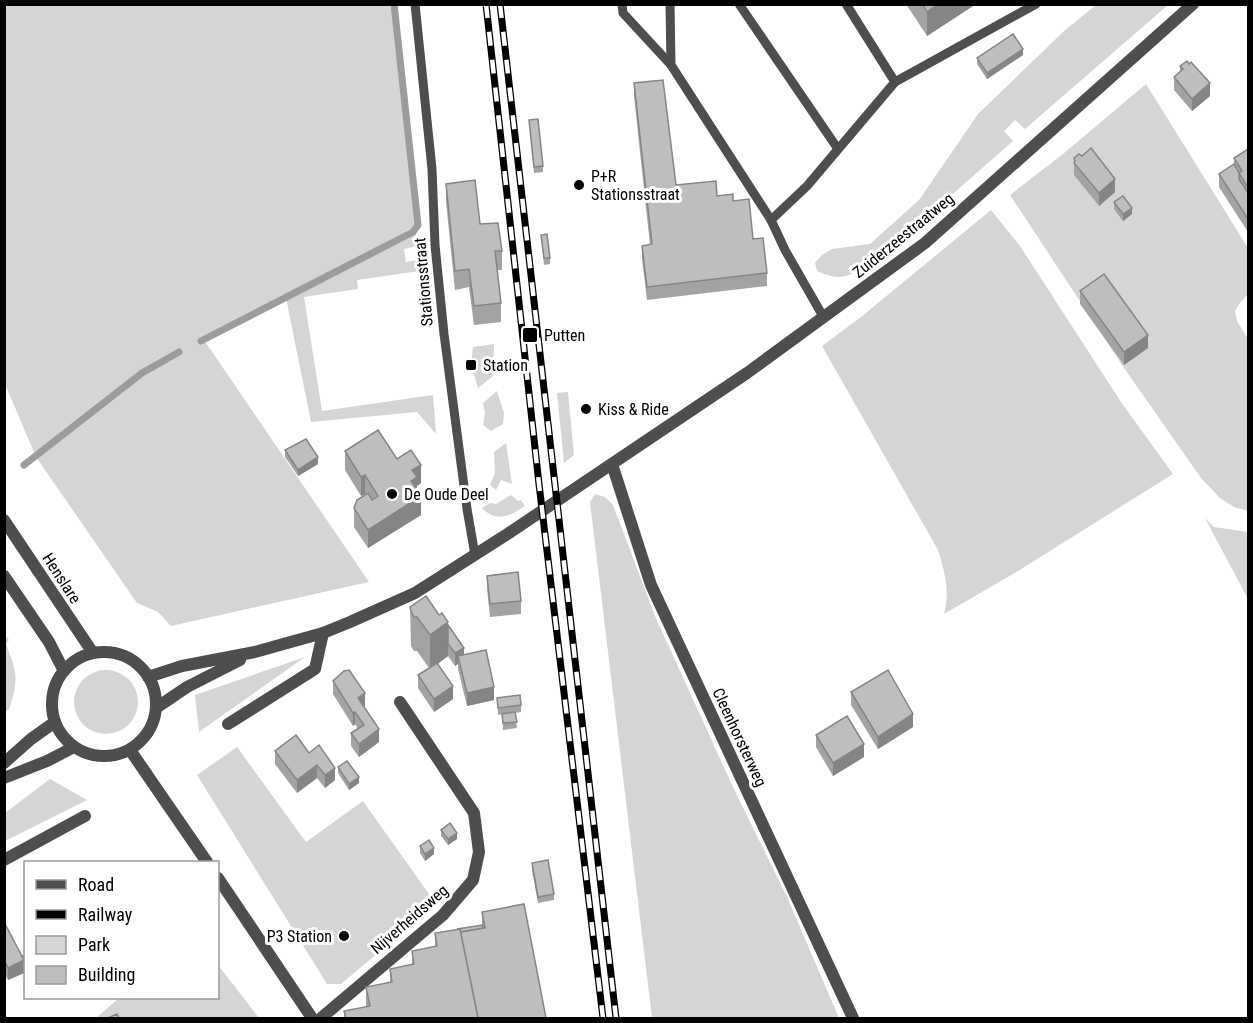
<svg xmlns="http://www.w3.org/2000/svg" width="1253" height="1023" viewBox="0 0 1253 1023" font-family="'Roboto Condensed',sans-serif">
<rect width="100%" height="100%" fill="#fff"/>
<g fill="#d5d5d5">
<polygon points="4,5 391,5 415,227 204,340 369,582 171,626 158,612 137,603 36,457 5,384"/>
<path d="M1096,5h72l-143,124 -10,-9 -11,11 9,10 -66,58 -89,71c-13,10 -26,8 -41,1l-2,-8 7,-8 10,-6 38,-5 49,-44 59,-86 86,-83z"/>
<polygon points="1146,84 1248,248 1248,294 1239,304 1235,311 1237,321 1248,339 1248,511 1234,507 1220,498 1201,478 1122,365 1010,195 1063,154"/>
<path d="M991,210l29,36 103,159 50,69 -160,100 -69,40c6,-23 1,-42 -6,-64l-116,-204 39,-29z"/>
<polygon points="415,229 417,246 404,249 406,262 418,260 419,271 357,280 358,289 304,297 322,411 433,395 436,434 417,412 311,422 286,298"/>
<polygon points="494,344 493,376 478,388 471,364 473,347"/>
<polygon points="497,391 504,413 503,424 491,431 483,425 485,413 483,403"/>
<polygon points="568,392 574,455 564,463 557,393"/>
<polygon points="506,443 512,484 501,480 496,490 490,485 495,473 494,452"/>
<polygon points="595,494 605,497 613,505 655,616 733,787 788,899 839,1018 652,1018 590,502"/>
<path d="M511,495l7,6 3,-1 4,6c-15,10 -29,17 -43,2l8,-5 6,1z"/>
<polygon points="1205,518 1214,527 1248,532 1248,599"/>
<path d="M4,634l5,6 -3,4c11,28 13,36 3,65l-4,3z"/>
<polygon points="305,657 199,732 195,695"/>
<circle cx="106" cy="702" r="32"/>
<polygon points="237,747 306,842 363,801 436,904 341,984 327,984 197,775"/>
<polygon points="50,779 87,800 5,841 5,813"/>
<polygon points="218,965 259,1018 96,1018 119,998 218,998"/>
</g>
<g fill="none" stroke-linecap="round" stroke-linejoin="round">
<g stroke="#9c9c9c" stroke-width="7">
<polyline points="201,341 413,232 418,225 394,4"/>
<polyline points="24,465 142,373 179,352"/>
</g>
<g stroke="#4e4e4e" stroke-width="9">
<polyline points="415,4 432,169 435,245 444,334 467,509 475,555"/>
<polyline points="622,4 623,13 671,65"/>
<polyline points="670,4 671,65 771,220 785,250 824,318"/>
<polyline points="739,4 838,149"/>
<polyline points="895,82 1036,4"/>
<polyline points="771,220 807,186 895,82 846,4"/>
</g>
<g stroke="#4e4e4e" stroke-width="12">
<polyline points="612,464 651,585 853,1018"/>
<polyline points="228,724 315,669 323,633"/>
<polyline points="130,750 207,862"/>
<polyline points="4,860 85,816"/>
<polyline points="218,878 312,1018"/>
<polyline points="321,1018 443,915 473,880 479,852 474,813 400,702"/>
</g>
<g stroke="#4e4e4e" stroke-width="12">
<polyline points="4,520 93,653"/>
<polyline points="4,576 49,642 64,671"/>
<circle cx="104" cy="704" r="52"/>
<polyline points="148,677 182,666 255,652 323,633 350,622 415,593 509,533 747,373 925,243 1193,4"/>
<polyline points="156,708 187,687 240,660"/>
<polyline points="4,763 31,739 55,722"/>
<polyline points="4,778 47,761 74,747"/>
</g>
<defs>
<g id="rail">
<polyline points="486,4 539,484 603,1018"/>
<polyline points="500,4 616,1018"/>
</g>
</defs>
<use href="#rail" stroke="#000" stroke-width="7"/>
<use href="#rail" stroke="#fff" stroke-width="4.5" stroke-dasharray="14" stroke-linecap="butt"/>
</g>
<g fill="#a3a3a3">
<polygon points="906,4 976,4 927,36"/>
<polygon points="1023,55 987,79 977,64 977,58"/>
<polygon points="1180,66 1210,96 1192,111 1174,90 1174,77 1180,71"/>
<polygon points="634,83 676,185 717,196 733,201 767,273 767,286 647,300 642,259 642,246 650,245 634,96"/>
<polygon points="529,120 543,166 543,172 534,173"/>
<polygon points="1248,149 1248,232 1219,187 1219,174 1234,164 1234,158"/>
<polygon points="1082,156 1115,192 1099,206 1074,175 1074,158"/>
<polygon points="446,184 502,251 502,270 497,270 501,303 501,322 474,325 469,287 455,290 446,202"/>
<polygon points="1114,202 1132,214 1123,221 1114,209"/>
<polygon points="541,235 550,258 550,264 544,265"/>
<polygon points="1080,291 1148,348 1124,365 1080,304"/>
<polygon points="285,450 318,464 298,476 285,457"/>
<polygon points="345,451 397,459 421,483 417,486 417,490 421,515 368,548 354,527 354,508 365,495 365,494 361,496 345,470"/>
<polygon points="487,576 521,601 521,614 490,617 487,589"/>
<polygon points="410,607 436,611 448,625 464,655 494,700 467,706 458,669 458,664 455,666 448,656 438,664 453,699 434,712 418,688 418,675 429,668 417,651 414,651 411,646"/>
<polygon points="333,681 365,706 364,707 379,742 359,757 351,746 351,733 358,729 355,724 353,726 333,694"/>
<polygon points="851,692 913,727 878,749 851,705"/>
<polygon points="497,698 521,705 521,712 515,713 517,728 503,730 502,714 498,715"/>
<polygon points="816,735 864,757 833,776 816,747"/>
<polygon points="275,751 309,753 335,780 325,788 317,778 297,793 275,764"/>
<polygon points="338,767 359,783 349,790 338,773"/>
<polygon points="441,830 457,839 448,845 441,836"/>
<polygon points="420,846 434,854 425,861 420,853"/>
<polygon points="532,863 554,894 554,900 538,903 532,870"/>
<polygon points="482,912 546,1018 344,1018 344,1011 366,1007 366,987 390,982 390,969 412,965 412,951 435,947 435,933 482,925"/>
<polygon points="4,922 22,956 26,955 26,971 24,969 24,973 8,980 5,975 5,982 4,983"/>
</g>
<g fill="#858585">
<polygon points="938,4 976,4 927,36 927,12"/>
<polygon points="1023,49 1023,55 987,79 987,73"/>
<polygon points="1210,83 1210,96 1192,111 1192,99"/>
<polygon points="1115,179 1115,192 1099,206 1099,193"/>
<polygon points="1132,208 1132,214 1123,221 1123,214"/>
<polygon points="1148,335 1148,348 1124,365 1124,352"/>
<polygon points="318,457 318,464 298,476 298,470"/>
<polygon points="421,465 421,483 417,486 417,496 411,481 412,470"/>
<polygon points="365,475 365,494 361,496 361,477"/>
<polygon points="421,496 421,515 368,548 368,530"/>
<polygon points="448,622 448,656 430,669 430,635"/>
<polygon points="464,648 464,660 458,656 458,664 455,666 455,653"/>
<polygon points="453,686 453,699 434,712 434,699"/>
<polygon points="494,687 494,700 467,706 467,693"/>
<polygon points="365,693 365,706 358,711 358,698"/>
<polygon points="355,712 355,724 353,726 353,713"/>
<polygon points="913,714 913,727 878,749 878,737"/>
<polygon points="379,729 379,742 359,757 359,744"/>
<polygon points="864,744 864,757 833,776 833,763"/>
<polygon points="317,765 317,778 297,793 297,780"/>
<polygon points="335,768 335,780 325,788 325,775"/>
<polygon points="359,777 359,783 349,790 349,784"/>
<polygon points="457,833 457,839 448,845 448,839"/>
<polygon points="434,848 434,854 425,861 425,854"/>
<polygon points="24,960 24,973 8,980 8,968"/>
<polygon points="5,969 5,982 4,983 4,970"/>
</g>
<g fill="#bebebe" stroke="#858585" stroke-width="1.5">
<polygon points="923,4 938,4 927,12"/>
<polygon points="1013,34 1023,49 987,73 977,58"/>
<polygon points="1187,61 1189,64 1191,62 1210,83 1192,99 1174,77 1183,69 1180,66"/>
<polygon points="663,80 676,185 716,181 717,196 733,194 733,201 749,199 753,239 763,238 767,273 647,287 642,246 652,244 634,83"/>
<polygon points="538,119 543,166 534,167 529,120"/>
<polygon points="1091,148 1115,179 1099,193 1074,163 1075,161 1074,158 1079,154 1082,156"/>
<polygon points="1248,149 1248,188 1239,173 1242,171 1234,158"/>
<polygon points="1234,164 1239,173 1239,179 1248,193 1248,219 1219,174"/>
<polygon points="475,180 480,224 498,223 502,251 495,251 501,303 474,306 469,269 455,271 446,184"/>
<polygon points="1123,196 1132,208 1123,214 1114,202"/>
<polygon points="547,234 550,258 544,258 541,235"/>
<polygon points="1104,274 1148,335 1124,352 1080,291"/>
<polygon points="378,430 397,459 411,450 421,465 412,470 417,477 411,481 421,496 368,530 354,508 357,500 368,493 372,500 378,496 365,475 361,477 345,451"/>
<polygon points="306,439 318,457 298,470 285,450"/>
<polygon points="518,572 521,601 490,604 487,576"/>
<polygon points="426,596 439,615 442,613 448,622 430,635 417,617 414,617 411,611 410,607"/>
<polygon points="448,625 464,648 455,653 448,644"/>
<polygon points="486,650 494,687 467,693 458,656"/>
<polygon points="437,663 453,686 434,699 418,675"/>
<polygon points="349,670 365,693 358,698 379,729 359,744 351,733 364,725 355,712 353,713 333,681 344,671"/>
<polygon points="888,670 913,714 878,737 851,692"/>
<polygon points="520,695 521,705 498,708 497,698"/>
<polygon points="515,712 517,722 503,723 502,714"/>
<polygon points="847,716 864,744 833,763 816,735"/>
<polygon points="296,735 309,753 319,745 335,768 325,775 317,765 297,780 275,751"/>
<polygon points="347,761 359,777 349,784 338,767"/>
<polygon points="450,823 457,833 448,839 441,830"/>
<polygon points="429,840 434,848 425,854 420,846"/>
<polygon points="548,860 554,894 538,897 532,863"/>
<polygon points="524,904 546,1018 478,1018 460,932 485,928 482,912"/>
<polygon points="4,922 24,960 8,968 4,960"/>
<polygon points="482,925 483,928 460,932 460,929 457,929"/>
<polygon points="460,929 478,1018 346,1018 344,1011 370,1006 366,987 392,982 390,969 414,964 412,951 437,946 435,933"/>
<polygon points="26,955 26,965 22,956"/>
<polygon points="117,1014 119,1018 108,1018"/>
</g>
<g fill="#000" stroke="#fff" stroke-width="2">
<circle cx="579" cy="185" r="6"/>
<rect x="522" y="327" width="16" height="16" rx="3"/>
<rect x="465" y="359" width="12" height="12" rx="3"/>
<circle cx="586" cy="409" r="6"/>
<circle cx="392" cy="494" r="6"/>
<circle cx="344" cy="936" r="6"/>
</g>
<g text-anchor="middle" stroke-width="6" stroke-linejoin="round" paint-order="stroke">
<g font-size="16" fill="#000" stroke="#fff" text-anchor="start">
<text x="591" y="182">P+R<tspan x="591" dy="18">Stationsstraat</tspan></text>
<text x="544" y="341">Putten</text>
<text x="483" y="371">Station</text>
<text x="598" y="415">Kiss &amp; Ride</text>
<text x="404" y="500">De Oude Deel</text>
<text x="332" y="942" text-anchor="end">P3 Station</text>
</g>
<g font-size="16" fill="#000" stroke="#fff">
<text transform="translate(903 235) rotate(-39)" y="6">Zuiderzeestraatweg</text>
<text transform="translate(423 282) rotate(-95)" y="6">Stationsstraat</text>
<text transform="translate(62 578) rotate(57)" y="6">Henslare</text>
<text transform="translate(740 737) rotate(65)" y="6">Cleenhorsterweg</text>
<text transform="translate(409 919) rotate(-41)" y="6">Nijverheidsweg</text>
</g>
</g>
<rect width="1253" height="1023" fill="none" stroke="#000000" stroke-width="12"/>
<rect x="24" y="861" width="195" height="138" fill="#ffffff" stroke="#999999" stroke-width="1.5"/>
<rect x="36" y="880" width="30" height="9" fill="#4e4e4e" stroke="#999999" stroke-width="1.5"/>
<text x="78" y="891" font-size="18" fill="#000000">Road</text>
<rect x="36" y="910" width="30" height="9" fill="#000000" stroke="#999999" stroke-width="1.5"/>
<text x="78" y="921" font-size="18" fill="#000000">Railway</text>
<rect x="36" y="936" width="30" height="18" fill="#d5d5d5" stroke="#999999" stroke-width="1.5"/>
<text x="78" y="951" font-size="18" fill="#000000">Park</text>
<rect x="36" y="966" width="30" height="18" fill="#bebebe" stroke="#999999" stroke-width="1.5"/>
<text x="78" y="981" font-size="18" fill="#000000">Building</text>
</svg>
